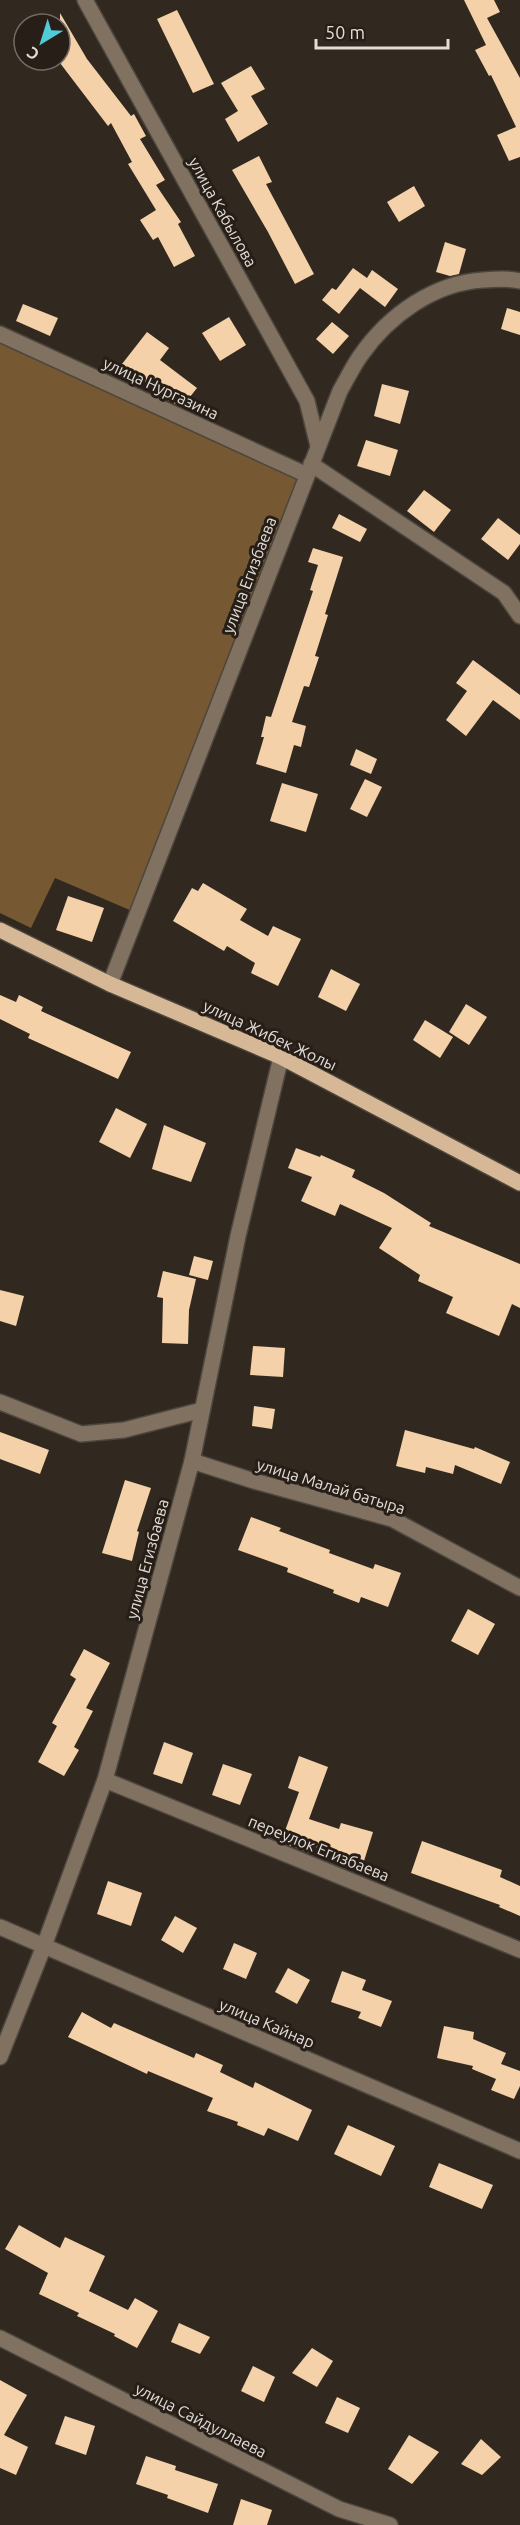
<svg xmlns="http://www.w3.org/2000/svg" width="520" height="2525" viewBox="0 0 520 2525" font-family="Ubuntu,sans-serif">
<rect width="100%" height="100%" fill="#312920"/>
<polygon fill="#765832" points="0,342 303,479 132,911 55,878 31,928 0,913"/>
<g fill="#f4d1a8">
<polygon points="464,0 494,0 500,12 487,18 520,78 520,157 509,161 497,135 516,127 491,75 489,76 475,50 486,45"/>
<polygon points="177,10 214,84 193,93 157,19"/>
<polygon points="60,13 87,59 131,116 134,114 146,136 140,139 165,180 156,185 181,222 178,224 195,256 174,267 158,237 153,240 140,220 156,210 128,164 132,162 111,123 108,126 60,63"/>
<polygon points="251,66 265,89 251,96 268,124 238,142 225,119 238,111 221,83"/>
<polygon points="259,156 272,182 266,184 314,274 295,284 268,232 232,170"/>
<polygon points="414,186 425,206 399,222 387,202"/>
<polygon points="445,242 466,249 459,274 450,276 436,272"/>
<polygon points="353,268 367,278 372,270 398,289 385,307 360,288 339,314 322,300 332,288 336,290"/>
<polygon points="23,304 58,318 50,336 16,321"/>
<polygon points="507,308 520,312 520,335 501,329"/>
<polygon points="229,317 246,345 220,361 202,333"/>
<polygon points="332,322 349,336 333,354 316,339"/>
<polygon points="147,332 169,348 160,360 197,388 182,407 163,398 159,395 160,393 122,364"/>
<polygon points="382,384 409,391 400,424 374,416"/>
<polygon points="366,440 398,450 390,476 357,466"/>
<polygon points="424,490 451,510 434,532 407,511"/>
<polygon points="339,514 367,529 360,542 332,528"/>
<polygon points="498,518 520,535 520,544 508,560 481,539"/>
<polygon points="313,548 343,557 325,614 328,615 315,656 319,657 309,687 304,686 292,722 306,726 301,747 294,745 286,773 256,764 264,737 261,737 266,716 271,717 313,591 310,590 318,565 308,562"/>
<polygon points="473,660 520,695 520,720 493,700 466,736 446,720 467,691 456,683"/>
<polygon points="356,749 377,759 371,774 350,765"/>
<polygon points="365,779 382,787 367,817 350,809"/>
<polygon points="282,783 318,794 306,832 270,821"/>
<polygon points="203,883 247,909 240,920 268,936 273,926 301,939 278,986 251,973 255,963 227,946 224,951 173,921 192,888 198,891"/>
<polygon points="68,896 104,908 92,942 56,930"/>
<polygon points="331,969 360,984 346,1011 318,997"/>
<polygon points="0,995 16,1002 19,995 43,1007 41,1011 131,1052 118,1079 28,1038 30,1034 0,1019"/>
<polygon points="466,1004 487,1017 469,1045 449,1032"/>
<polygon points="425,1020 453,1037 440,1058 413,1040"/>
<polygon points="116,1108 147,1124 130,1158 99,1142"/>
<polygon points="164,1125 206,1143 191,1182 152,1169"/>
<polygon points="296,1148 320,1157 321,1155 355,1170 352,1177 384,1193 431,1223 429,1226 520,1264 520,1308 512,1304 499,1336 446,1313 453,1297 418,1281 420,1275 379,1248 392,1228 340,1204 335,1216 301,1201 312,1177 288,1168"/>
<polygon points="194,1256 213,1261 208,1280 189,1275"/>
<polygon points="163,1271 196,1279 189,1310 188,1344 162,1343 163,1298 157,1297"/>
<polygon points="0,1290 24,1296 16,1326 0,1321"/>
<polygon points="253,1346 285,1348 283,1377 250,1375"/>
<polygon points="254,1406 275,1409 272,1429 252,1426"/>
<polygon points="405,1430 474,1449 475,1447 510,1462 501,1484 455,1465 453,1474 426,1467 425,1473 396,1466"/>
<polygon points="0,1432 49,1450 40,1474 0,1459"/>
<polygon points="125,1480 151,1488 137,1531 139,1532 132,1561 102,1553"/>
<polygon points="251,1517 281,1528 279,1531 330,1550 329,1553 373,1569 375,1564 401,1573 388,1607 361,1597 359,1603 333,1593 334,1590 287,1572 288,1568 238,1550"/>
<polygon points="468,1609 495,1624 478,1655 451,1641"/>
<polygon points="84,1649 110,1663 86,1708 93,1711 74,1747 79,1750 64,1776 38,1762 57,1726 52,1723 76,1679 70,1675"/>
<polygon points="164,1742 193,1753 182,1784 153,1774"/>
<polygon points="299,1756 328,1767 309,1819 339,1829 341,1823 373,1832 364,1861 312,1846 309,1853 281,1842 299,1792 288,1788"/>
<polygon points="223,1764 252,1774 240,1805 212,1795"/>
<polygon points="422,1841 502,1870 500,1877 520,1886 520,1916 499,1907 500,1905 411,1873"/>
<polygon points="108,1881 142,1893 131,1926 97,1914"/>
<polygon points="175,1916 197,1928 183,1953 161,1940"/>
<polygon points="234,1943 257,1953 246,1979 223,1969"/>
<polygon points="288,1968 310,1980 297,2004 275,1992"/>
<polygon points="342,1971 366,1980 362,1990 392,2001 381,2027 358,2018 361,2012 331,2002"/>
<polygon points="82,2012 111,2028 114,2023 194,2058 196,2053 223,2065 220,2072 253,2088 255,2082 312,2110 298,2141 268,2128 264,2136 237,2125 238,2122 207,2111 213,2098 148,2071 147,2074 68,2037"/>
<polygon points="444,2026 474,2032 473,2039 506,2053 501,2064 520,2071 520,2086 514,2099 491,2090 496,2079 472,2069 473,2066 437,2058"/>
<polygon points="348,2125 395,2146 381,2176 334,2154"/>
<polygon points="439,2163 493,2185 482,2209 429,2187"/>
<polygon points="19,2225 60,2248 65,2237 105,2256 89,2291 128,2310 135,2298 158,2311 137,2348 114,2336 115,2334 77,2316 79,2313 39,2294 48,2273 5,2249"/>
<polygon points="179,2323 210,2337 200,2354 171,2342"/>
<polygon points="312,2348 333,2361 317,2387 292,2373"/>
<polygon points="253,2366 275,2377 264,2402 241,2391"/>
<polygon points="0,2380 27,2395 4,2435 28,2447 16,2475 0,2468"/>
<polygon points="337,2397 360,2408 348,2433 325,2423"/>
<polygon points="65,2416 95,2426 86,2455 55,2444"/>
<polygon points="409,2435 439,2452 412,2484 388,2469"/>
<polygon points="481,2439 501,2457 482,2475 461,2464"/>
<polygon points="146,2456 176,2466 175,2470 218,2484 208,2513 167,2498 168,2495 136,2484"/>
<polygon points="241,2499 272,2510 267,2525 233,2525"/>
</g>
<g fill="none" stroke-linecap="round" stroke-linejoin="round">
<defs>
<g id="minor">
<polyline points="85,0 307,401 318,446"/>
<polyline points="0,334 307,475"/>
<polyline points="311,464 504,593 520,616"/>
<path d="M110,984l230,-593c7,-12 13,-25 21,-36 28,-40 73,-72 122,-75 13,-1 25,-2 37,1"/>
<polyline points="0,1402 81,1434 124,1430 202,1410"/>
<polyline points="192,1461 254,1481 392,1519 520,1588"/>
<polyline points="105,1780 520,1950"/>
<polyline points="0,1927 520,2151"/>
<polyline points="0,2057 44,1946 105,1780 192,1461 238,1236 281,1057"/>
<polyline points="0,2338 339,2509 390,2525"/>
</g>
<polyline id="major" points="0,930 110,984 281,1057 520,1183"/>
</defs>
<use href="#minor" stroke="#4d463d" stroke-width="18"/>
<use href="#major" stroke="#4d463d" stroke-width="18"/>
<use href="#minor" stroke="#807161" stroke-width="15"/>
<use href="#major" stroke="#d6b896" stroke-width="15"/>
</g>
<g text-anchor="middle" stroke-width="6" stroke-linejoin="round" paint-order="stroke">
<g font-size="16" fill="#e3ddd8" stroke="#271f17">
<text transform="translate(223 212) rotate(61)" y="6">улица Кабылова</text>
<text transform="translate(161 388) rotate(25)" y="6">улица Нургазина</text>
<text transform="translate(249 575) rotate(-69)" y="6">улица Егизбаева</text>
<text transform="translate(270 1035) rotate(25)" y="6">улица Жибек Жолы</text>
<text transform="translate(331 1486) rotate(17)" y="6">улица Малай батыра</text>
<text transform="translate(147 1559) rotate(-75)" y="6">улица Егизбаева</text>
<text transform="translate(319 1848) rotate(22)" y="6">переулок Егизбаева</text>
<text transform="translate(267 2023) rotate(23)" y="6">улица Кайнар</text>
<text transform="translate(201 2420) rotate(27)" y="6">улица Сайдуллаева</text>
</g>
</g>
<g transform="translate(42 42) rotate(218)"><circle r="28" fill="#271f17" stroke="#726b64" stroke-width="1.5"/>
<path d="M0-4.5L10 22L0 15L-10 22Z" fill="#52cbd8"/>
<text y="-9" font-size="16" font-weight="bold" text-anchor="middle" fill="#e3ddd8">С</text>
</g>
<path d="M316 39v9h132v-9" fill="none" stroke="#e3ddd8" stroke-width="3"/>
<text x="325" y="39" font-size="18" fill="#e3ddd8" stroke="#271f17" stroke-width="4.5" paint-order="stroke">50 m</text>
</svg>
